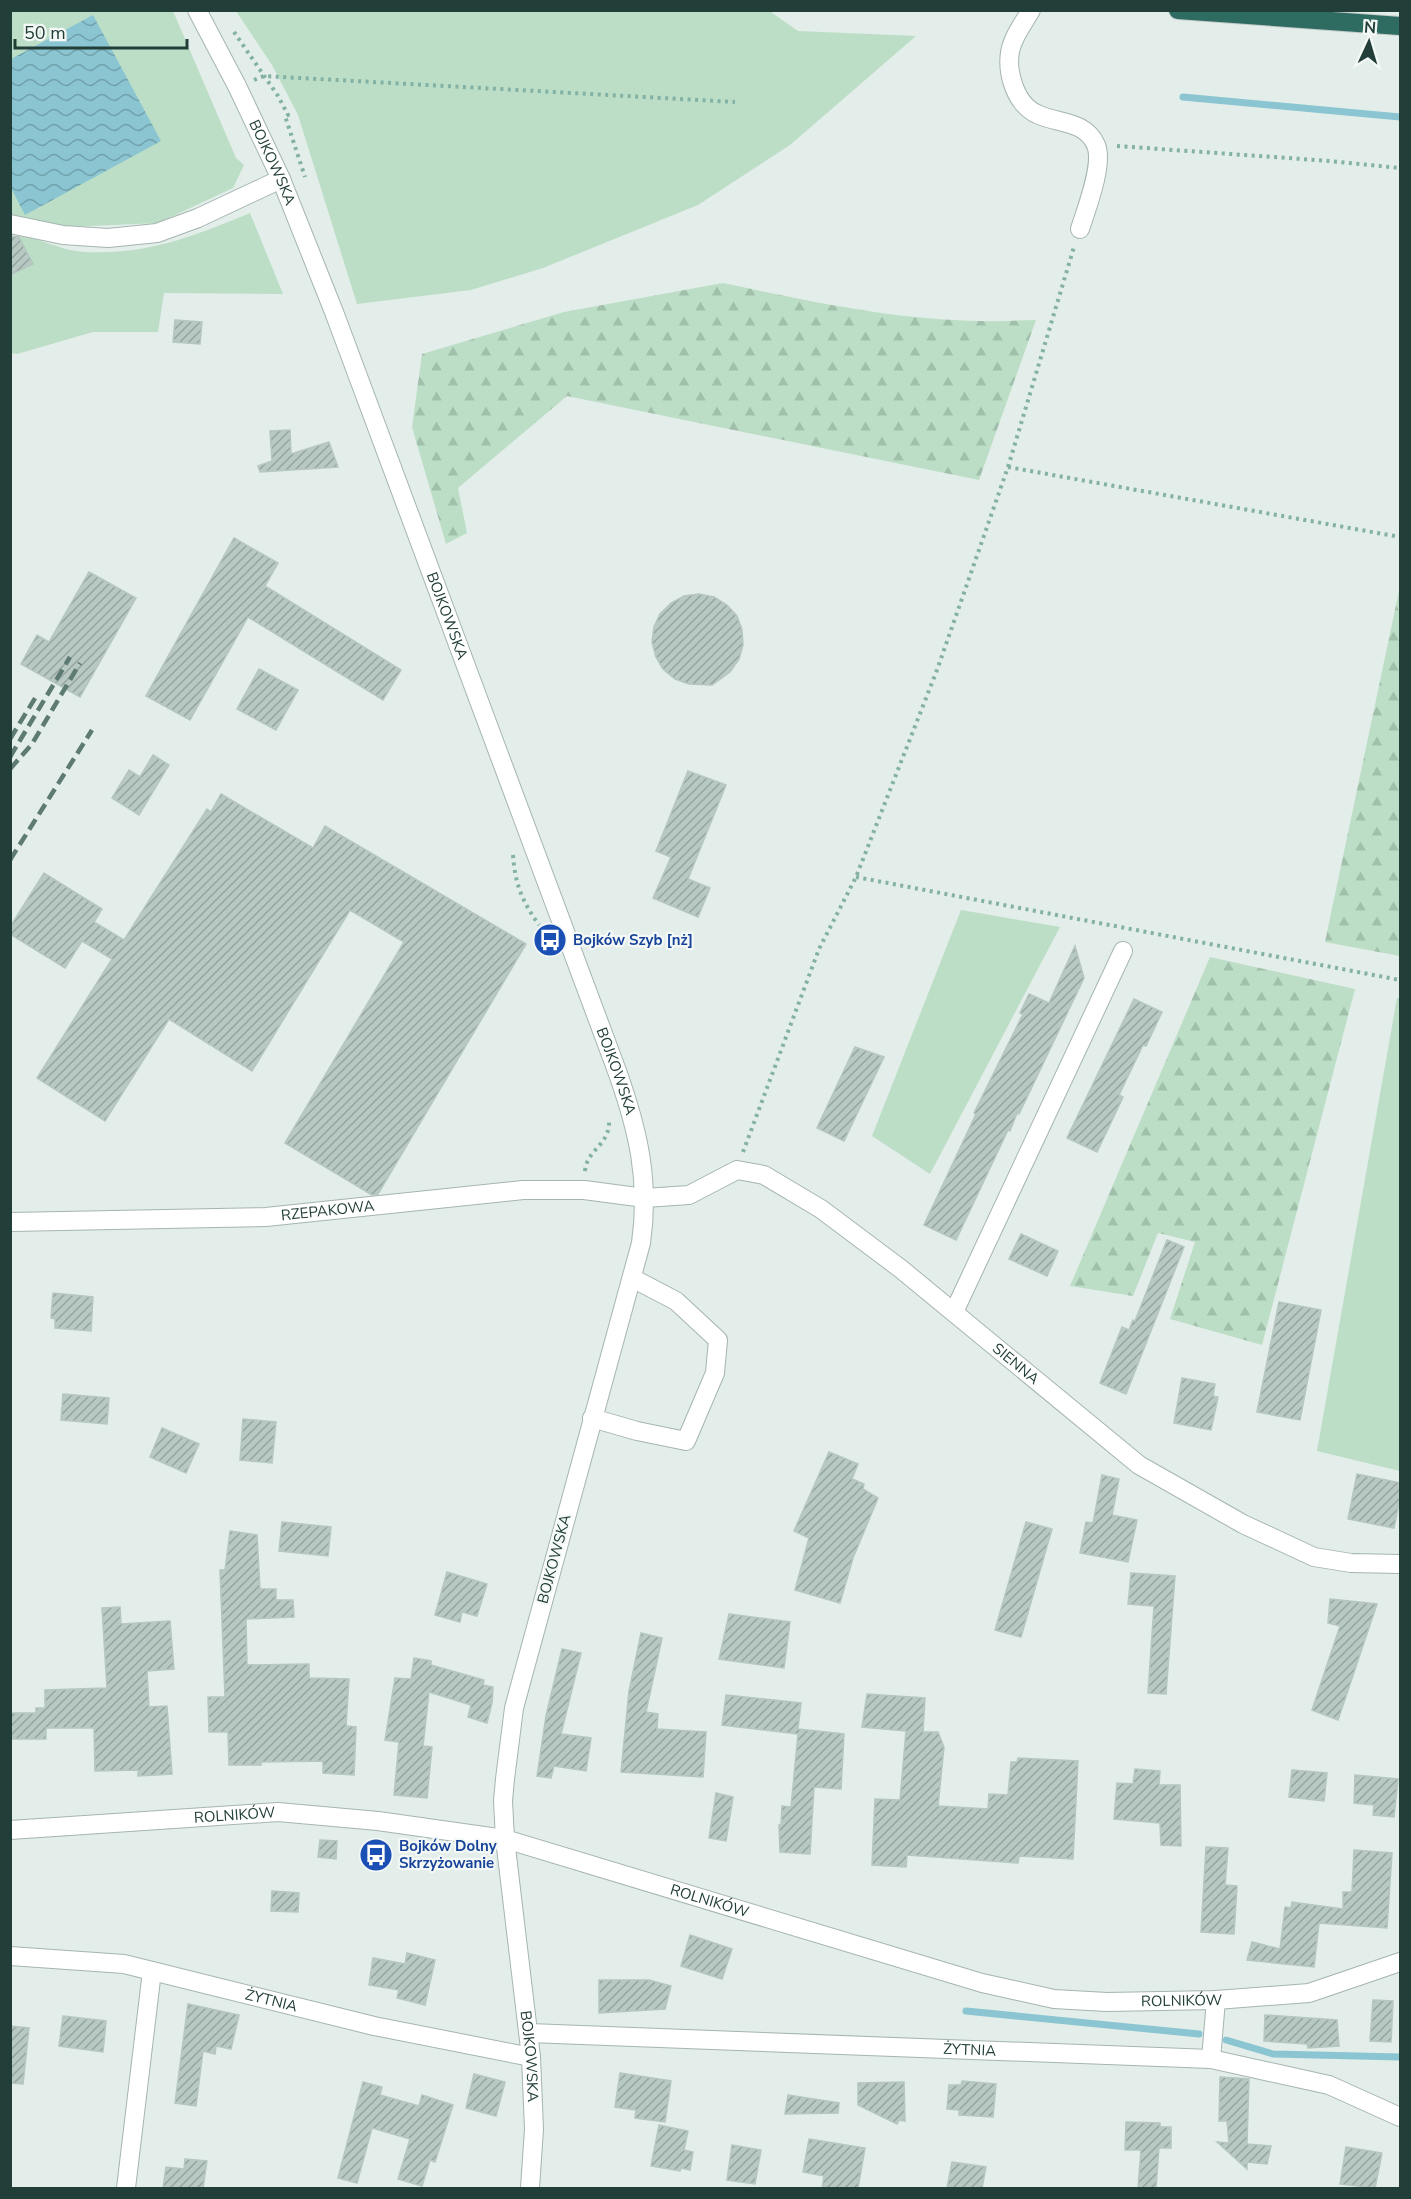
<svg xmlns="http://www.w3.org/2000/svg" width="1411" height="2199" viewBox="0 0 1411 2199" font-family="'Nunito Sans',sans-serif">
<defs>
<pattern id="forest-firs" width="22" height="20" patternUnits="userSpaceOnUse" patternTransform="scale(1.5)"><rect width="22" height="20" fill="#bcdec6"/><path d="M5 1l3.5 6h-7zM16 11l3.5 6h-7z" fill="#a1c0ab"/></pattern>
<pattern id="water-waves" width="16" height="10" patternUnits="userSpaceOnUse" patternTransform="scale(1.5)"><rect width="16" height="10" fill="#8bc5d2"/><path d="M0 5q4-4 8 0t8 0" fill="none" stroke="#71a1ab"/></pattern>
<pattern id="building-hatch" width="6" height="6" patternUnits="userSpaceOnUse" patternTransform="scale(1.5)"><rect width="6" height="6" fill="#b8c8c2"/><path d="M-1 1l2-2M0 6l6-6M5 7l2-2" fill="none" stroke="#95a49f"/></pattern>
</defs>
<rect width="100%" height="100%" fill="#e3ede9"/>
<g fill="#bcdec6">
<polygon points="768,10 798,31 916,36 790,145 698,205 543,268 471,290 357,304 298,115 272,65 236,11"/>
<polygon points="11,11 173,11 236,158 244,165 233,188 158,223 68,227 11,215"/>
<path d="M250,213l33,81 -119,-1 -6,39h-65l-76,22 -6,-1 -1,-117c27,-1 49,15 76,16 61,3 109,-16 164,-39z"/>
<polygon points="961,910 1060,927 930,1174 872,1136"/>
<polygon points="1397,998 1400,998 1400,1471 1317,1451"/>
</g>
<g fill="url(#forest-firs)">
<path d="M723,283c85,18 171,37 258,38 18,1 37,-1 55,-1l-57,160 -412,-84 -109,92 9,45 -21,11 -34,-117 10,-73 142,-42z"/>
<polygon points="1400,586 1400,956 1325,942"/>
<polygon points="1210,957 1355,989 1262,1345 1170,1319 1195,1242 1158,1233 1133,1296 1070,1286"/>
</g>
<polygon fill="url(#water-waves)" points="93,15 161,141 25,215 11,188 11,59"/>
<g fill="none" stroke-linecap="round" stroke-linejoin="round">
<g stroke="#8bc5d2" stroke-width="7">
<polyline points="1183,97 1400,117"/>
<polyline points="966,2011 1199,2034"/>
<polyline points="1226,2040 1273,2054 1400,2057"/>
</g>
</g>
<g fill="url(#building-hatch)" stroke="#b5c7c0" stroke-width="1.5">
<polygon points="10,236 19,237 33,264 10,275"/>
<polygon points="175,320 202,322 200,344 173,342"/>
<polygon points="290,430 291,454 329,442 338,467 260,472 258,466 272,461 270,431"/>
<polygon points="234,538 278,563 265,586 401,670 383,700 248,617 190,720 146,696"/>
<polygon points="89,572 136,598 80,697 21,664 37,635 49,642"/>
<polygon points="699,594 714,597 727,605 737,616 742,630 743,645 739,659 730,672 712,685 689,684 675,679 663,669 656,657 652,642 654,627 660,614 671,603 684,596"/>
<polygon points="259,669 298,690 276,730 237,709"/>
<polygon points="153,755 169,765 139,815 112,798 129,770 140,777"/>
<polygon points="688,771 726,785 688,879 710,888 698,917 653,898 671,857 656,851"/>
<polygon points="221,794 313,848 325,826 526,944 378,1194 372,1195 285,1143 404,942 350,910 252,1071 169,1019 105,1121 37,1078 112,959 82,941 65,968 10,934 10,927 44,873 102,909 94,922 124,940 207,809 211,812"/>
<polygon points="1075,946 1084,978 1019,1114 1017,1113 1010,1131 1008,1130 956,1240 924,1225 976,1114 974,1113 1023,1014 1020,1013 1029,994 1049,1003"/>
<polygon points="1134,999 1162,1012 1146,1046 1143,1045 1119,1095 1123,1097 1097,1152 1067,1138"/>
<polygon points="855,1047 884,1057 844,1141 817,1128"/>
<polygon points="1021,1234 1058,1251 1047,1276 1009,1259"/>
<polygon points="1167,1240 1184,1247 1126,1394 1100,1383 1122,1327 1129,1330 1133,1320 1135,1321"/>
<polygon points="53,1293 93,1297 91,1331 55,1328 55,1319 51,1318"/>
<polygon points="1279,1302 1321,1310 1300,1420 1257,1412"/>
<polygon points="1182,1378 1215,1384 1213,1396 1218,1397 1211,1430 1174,1423"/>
<polygon points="63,1394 109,1398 107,1424 61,1420"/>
<polygon points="243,1419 276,1422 272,1463 240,1460"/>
<polygon points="162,1428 199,1444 186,1473 150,1457"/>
<polygon points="829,1452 858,1464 852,1479 864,1484 863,1489 878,1498 853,1558 840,1603 795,1590 809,1538 794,1531"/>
<polygon points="1357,1474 1401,1483 1401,1494 1394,1528 1348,1519"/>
<polygon points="1102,1475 1119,1479 1112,1515 1137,1520 1128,1562 1080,1553 1086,1522 1093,1523"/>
<polygon points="282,1522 331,1527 328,1556 279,1551"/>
<polygon points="1026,1522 1052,1529 1021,1637 995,1630"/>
<polygon points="230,1531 257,1535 260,1589 276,1589 276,1600 293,1600 294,1617 246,1619 247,1665 309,1664 309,1678 349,1679 346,1726 356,1727 354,1775 323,1773 323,1761 261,1762 261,1765 229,1765 228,1732 209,1732 208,1697 225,1697 220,1570 225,1570"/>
<polygon points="447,1572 487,1584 477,1616 462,1612 460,1622 435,1615"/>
<polygon points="1131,1573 1175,1576 1166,1694 1148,1693 1154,1606 1128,1604"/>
<polygon points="1330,1599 1377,1604 1338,1720 1312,1710 1340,1626 1328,1623"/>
<polygon points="120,1607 121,1624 170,1621 174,1669 147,1671 149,1707 167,1706 172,1774 138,1776 138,1770 95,1771 94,1728 46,1728 46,1739 10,1739 10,1713 36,1713 36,1708 45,1708 45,1690 107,1688 102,1608"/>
<polygon points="729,1614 790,1622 784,1668 719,1659"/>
<polygon points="641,1633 662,1638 646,1712 658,1714 657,1729 706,1732 703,1777 621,1772 629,1691"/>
<polygon points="562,1649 581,1653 561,1734 591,1738 586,1771 554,1766 551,1778 537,1776 546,1716"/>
<polygon points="414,1658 431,1661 431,1665 484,1680 483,1685 493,1687 492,1703 487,1723 468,1717 471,1705 429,1692 423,1746 432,1747 427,1798 394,1795 399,1742 385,1740 395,1678 411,1679"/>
<polygon points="867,1694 925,1698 923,1732 938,1732 944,1747 938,1806 988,1809 989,1794 1008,1795 1011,1762 1017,1762 1018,1758 1078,1761 1073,1859 1019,1856 1018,1863 907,1855 906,1867 872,1865 875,1799 900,1800 906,1731 862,1727"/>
<polygon points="726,1695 801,1703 798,1729 844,1734 841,1789 814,1787 810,1854 780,1852 779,1825 781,1825 782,1806 791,1807 798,1734 722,1725"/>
<polygon points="1135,1769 1160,1771 1159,1785 1180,1785 1181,1846 1161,1845 1160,1823 1114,1819 1117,1783 1133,1784"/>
<polygon points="1292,1770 1327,1773 1324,1801 1289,1797"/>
<polygon points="1355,1775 1398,1779 1394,1817 1373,1815 1374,1805 1354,1803"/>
<polygon points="716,1793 733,1797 726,1841 709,1838"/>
<polygon points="320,1840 337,1841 336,1859 318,1857"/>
<polygon points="1206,1847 1228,1848 1225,1885 1237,1886 1234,1934 1201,1932"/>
<polygon points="1354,1850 1392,1853 1387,1928 1319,1923 1314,1967 1247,1960 1252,1942 1280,1949 1285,1907 1291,1908 1292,1902 1343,1909 1343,1892 1352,1892"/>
<polygon points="272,1891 299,1893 298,1912 271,1911"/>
<polygon points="690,1935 732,1949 722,1979 681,1966"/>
<polygon points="407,1953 435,1960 425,2005 397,1998 399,1990 369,1985 373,1958 405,1964"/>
<polygon points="599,1980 649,1980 671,1986 665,2009 599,2013"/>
<polygon points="1373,2000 1393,2001 1391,2042 1370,2041"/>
<polygon points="188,2004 239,2015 231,2049 216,2046 215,2054 203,2051 196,2106 175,2103"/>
<polygon points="1265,2015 1337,2020 1339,2046 1308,2048 1307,2044 1264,2041"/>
<polygon points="63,2016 106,2021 103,2052 59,2046"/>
<polygon points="10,2026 29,2028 23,2084 10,2083"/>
<polygon points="620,2073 671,2081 665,2122 635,2118 636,2110 615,2107"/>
<polygon points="474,2074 505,2082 496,2116 466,2108"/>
<polygon points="1220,2077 1249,2079 1247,2144 1271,2146 1267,2164 1247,2162 1247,2169 1217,2142 1229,2143 1227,2121 1219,2121"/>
<polygon points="962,2081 996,2084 993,2117 959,2115 959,2110 947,2109 949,2085 961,2085"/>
<polygon points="363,2082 382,2087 380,2095 419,2106 422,2095 453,2105 435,2162 430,2160 422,2186 398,2179 410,2139 372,2128 357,2183 338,2178"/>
<polygon points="904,2082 905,2121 899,2120 897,2124 858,2105 858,2083"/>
<polygon points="788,2095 839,2103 838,2113 785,2114"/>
<polygon points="1126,2122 1160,2123 1160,2127 1171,2127 1171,2148 1159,2148 1156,2188 1138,2188 1141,2150 1125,2150"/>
<polygon points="659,2125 688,2131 684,2150 693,2152 690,2170 681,2168 680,2171 651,2166"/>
<polygon points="809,2139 865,2148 858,2188 822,2188 824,2176 803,2172"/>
<polygon points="732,2145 761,2150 755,2184 727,2180"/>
<polygon points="1346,2147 1382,2153 1375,2188 1340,2184"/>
<polygon points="185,2159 207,2161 203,2188 163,2188 166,2167 184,2169"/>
<polygon points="952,2162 986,2167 982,2188 947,2188"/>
</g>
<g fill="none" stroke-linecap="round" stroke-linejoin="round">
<defs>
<g id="minor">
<path id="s1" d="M197,10l40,76 44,93 53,133 283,759c21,59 33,109 24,172l-127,465 -9,71 -2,22 2,38 26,218 3,72 -4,59"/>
<path d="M1031,10c-6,11 -14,21 -18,32 -10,23 1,62 24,72 21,10 48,6 59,31 8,19 -10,65 -16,84"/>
<polyline points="10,224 63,235 108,238 157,233 198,218 281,179"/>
<path id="s2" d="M10,1222l256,-5 257,-27h61l61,8 44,-3 48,-25 27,5 57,34 80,60 238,196 104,59 71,33 37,6 49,1"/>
<polyline points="954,1312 1123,951"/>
<polyline points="592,1418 637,1431 686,1441 715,1373 718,1340 676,1301 632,1278"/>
<path id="s3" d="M10,1830l268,-18 100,9 127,18 477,144 72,16 53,3 109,-2 93,-7 91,-31"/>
<path id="s4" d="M10,1956l114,8 250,62 157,31"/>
<path id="s5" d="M529,2033l682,26 118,26 71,32"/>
<polyline points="1211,2059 1216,2000"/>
<polyline points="126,2188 152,1971"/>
</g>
<polyline id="highway" points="1178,10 1400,26"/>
</defs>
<use href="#minor" stroke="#a5b5b0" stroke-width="20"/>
<use href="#highway" stroke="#c1c9c7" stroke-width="20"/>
<g stroke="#83b1a4" stroke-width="4" stroke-dasharray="3 4.5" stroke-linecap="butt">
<polyline points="234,32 278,96 288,115 285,116 305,177"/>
<polyline points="254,80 264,76 735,102"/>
<polyline points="1117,146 1330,161 1400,168"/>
<polyline points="1008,467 1400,537"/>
<path d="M513,855c2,29 9,46 26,70"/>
<polyline points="856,877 1400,980"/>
<polyline points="743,1152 819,949 856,877 937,670 1008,467 1074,247"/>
<path d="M585,1171c2,-23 26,-25 24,-53"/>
</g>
<use href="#minor" stroke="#fff" stroke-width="18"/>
<use href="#highway" stroke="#2e6b61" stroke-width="18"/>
<g stroke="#5d7a73" stroke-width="4.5" stroke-dasharray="12 6" stroke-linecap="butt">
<polyline points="10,739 37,695"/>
<polyline points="10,757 70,657"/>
<polyline points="10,769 32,744 80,663"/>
<polyline points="10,860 92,730"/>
</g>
</g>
<defs>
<symbol id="bus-disc" viewBox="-11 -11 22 22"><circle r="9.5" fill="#1a4fb4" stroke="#f4f9f7"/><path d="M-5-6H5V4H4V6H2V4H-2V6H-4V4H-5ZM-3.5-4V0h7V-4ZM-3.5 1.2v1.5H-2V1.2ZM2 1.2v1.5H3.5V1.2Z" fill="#fff"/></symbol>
</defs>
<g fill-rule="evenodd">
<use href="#bus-disc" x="531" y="921" width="38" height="38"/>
<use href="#bus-disc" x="357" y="1836" width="38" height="38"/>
</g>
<g text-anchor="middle" stroke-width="4.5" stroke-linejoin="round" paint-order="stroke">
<g font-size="15" fill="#223e38" stroke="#f4f9f7">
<text dy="5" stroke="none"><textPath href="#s1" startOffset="170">BOJKOWSKA</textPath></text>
<text dy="5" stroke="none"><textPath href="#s1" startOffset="656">BOJKOWSKA</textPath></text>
<text dy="5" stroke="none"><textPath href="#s1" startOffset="1142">BOJKOWSKA</textPath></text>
<text dy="5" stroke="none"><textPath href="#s2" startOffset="318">RZEPAKOWA</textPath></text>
<text dy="5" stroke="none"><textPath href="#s2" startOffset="1078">SIENNA</textPath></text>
<text transform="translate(554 1559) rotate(-75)" y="5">BOJKOWSKA</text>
<text dy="5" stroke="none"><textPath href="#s3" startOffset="225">ROLNIKÓW</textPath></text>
<text dy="5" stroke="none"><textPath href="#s3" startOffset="711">ROLNIKÓW</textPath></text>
<text dy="5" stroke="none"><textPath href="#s4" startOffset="266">ŻYTNIA</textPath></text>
<text dy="5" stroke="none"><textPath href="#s3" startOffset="1197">ROLNIKÓW</textPath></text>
<text dy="5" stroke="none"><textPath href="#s5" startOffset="441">ŻYTNIA</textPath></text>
<text dy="5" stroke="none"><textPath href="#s1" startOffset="2150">BOJKOWSKA</textPath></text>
</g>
<g font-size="15" font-weight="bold" fill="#164399" stroke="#f4f9f7" text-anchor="start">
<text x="573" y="945">Bojków Szyb [nż]</text>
<text x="399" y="1851">Bojków Dolny<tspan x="399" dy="17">Skrzyżowanie</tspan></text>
</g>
</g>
<rect width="1411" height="2199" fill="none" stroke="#223e38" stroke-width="24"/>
<g transform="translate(1369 42) rotate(4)" stroke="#f4f9f7" stroke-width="4.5" paint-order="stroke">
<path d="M0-4.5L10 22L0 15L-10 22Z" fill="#223e38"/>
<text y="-9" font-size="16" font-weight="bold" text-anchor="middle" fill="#223e38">N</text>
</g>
<path d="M15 39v9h172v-9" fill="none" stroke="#223e38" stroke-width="3"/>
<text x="24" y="39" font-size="18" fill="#223e38" stroke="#f4f9f7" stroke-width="4.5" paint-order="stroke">50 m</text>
</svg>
